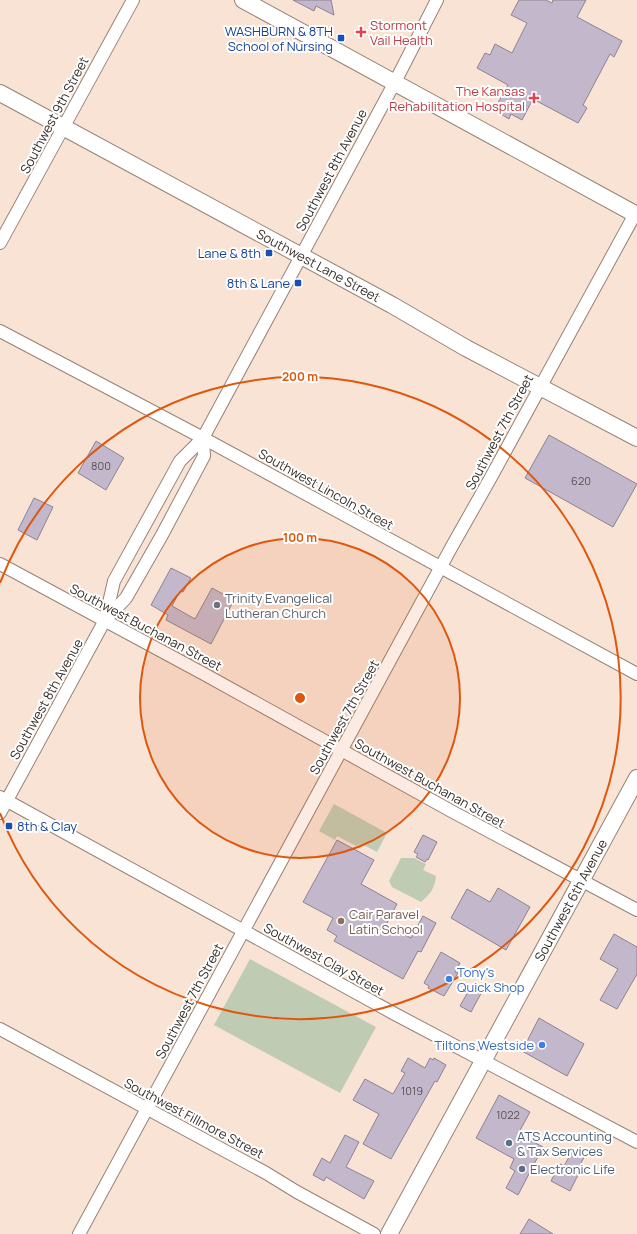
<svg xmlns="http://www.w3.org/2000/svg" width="637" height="1234" viewBox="0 0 637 1234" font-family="Manrope,sans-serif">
<rect width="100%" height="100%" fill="#f8e3d5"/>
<g fill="#c0cbb3">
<polygon points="334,804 387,833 377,852 362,844 356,846 337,836 335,840 319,831"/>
<path d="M401,858h13l12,6 -3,6 13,6c-2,14 -5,17 -15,26l-29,-15 -3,-6z"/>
<polygon points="250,959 376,1027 340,1093 214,1025"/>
</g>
<g fill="#c3b8cb" stroke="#8d8294">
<polygon points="293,0 331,0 334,15 316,6 314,11"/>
<polygon points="519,0 546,0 552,3 553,0 586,0 577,17 622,41 614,57 610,54 583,105 587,108 578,123 533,99 522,120 511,114 509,119 494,110 508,85 477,68 485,53 490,55 495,44 512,53 527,23 511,15"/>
<polygon points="549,435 637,484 613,527 525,478"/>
<polygon points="96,441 124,458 106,490 78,473"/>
<polygon points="34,498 53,507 37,540 18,530"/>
<polygon points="171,568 191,578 183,592 180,591 172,606 195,619 212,588 234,600 211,644 166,620 168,615 151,605"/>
<polygon points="423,835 437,842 428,860 427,859 425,862 416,857 418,854 414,852"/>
<polygon points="337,840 374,860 361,884 397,904 386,925 411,938 423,916 436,923 421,952 418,951 403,979 334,941 337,936 327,930 333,918 303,902"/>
<polygon points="498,888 530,907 506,950 451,918 467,889 490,902"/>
<polygon points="614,934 637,947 637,974 617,1009 600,1000 618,969 600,959"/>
<polygon points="441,952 460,963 455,972 458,973 444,996 428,988 429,986 424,983"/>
<polygon points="473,983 484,988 471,1012 460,1006"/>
<polygon points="539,1018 584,1044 567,1076 522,1051"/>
<polygon points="408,1058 425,1068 430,1058 433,1060 434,1058 446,1065 437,1082 435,1081 391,1159 363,1144 379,1114 353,1100 365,1079 393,1094 405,1073 401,1071"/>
<polygon points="499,1095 530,1112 518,1134 543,1147 518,1195 506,1188 515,1171 510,1168 514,1159 476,1138"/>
<polygon points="345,1135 359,1142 346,1167 374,1181 364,1199 326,1177 324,1181 313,1175 322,1158 330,1163"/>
<polygon points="573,1150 585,1156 575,1173 578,1175 570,1191 551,1181 560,1164 564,1166"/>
<polygon points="529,1219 553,1234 520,1234"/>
</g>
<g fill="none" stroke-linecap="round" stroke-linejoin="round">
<defs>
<g id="minor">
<polyline points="0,243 133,0"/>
<polyline points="0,331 203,438 637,674"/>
<polyline points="0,564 204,674 453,812 637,910"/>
<polyline points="105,620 126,598 162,535 204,456 203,438"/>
<polyline points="0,797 393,1013 637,1142"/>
<polyline points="0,813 105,620 114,581 180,461 203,438 395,82 437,0"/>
<polyline points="0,1029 266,1173 297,1192 374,1234"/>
<polyline points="79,1234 451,548 490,479 635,214"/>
</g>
<g id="major">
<polyline points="243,0 637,215"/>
<path id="s1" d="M0,93l392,212 74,43 171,90"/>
<path id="s2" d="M389,1234l248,-456"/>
</g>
</defs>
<use href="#minor" stroke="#968376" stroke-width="14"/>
<use href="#major" stroke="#968376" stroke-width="18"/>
<use href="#minor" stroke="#fff" stroke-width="12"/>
<use href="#major" stroke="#fff" stroke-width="16"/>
</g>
<circle cx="300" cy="698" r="160" fill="#df570d" fill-opacity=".12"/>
<g fill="none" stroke="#df570d" stroke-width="2">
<circle cx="300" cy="698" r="160"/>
<path d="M0 583A321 321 0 1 1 0 813"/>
</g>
<g fill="#e0444e" stroke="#fff" stroke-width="1.5">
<path d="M359 26h4v4h4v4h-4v4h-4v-4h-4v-4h4z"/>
<path d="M532 92h4v4h4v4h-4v4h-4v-4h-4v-4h4z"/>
</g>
<g fill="#1a4fb4" stroke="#fff" stroke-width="1.5">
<rect x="337" y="34" width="8" height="8" rx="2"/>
<rect x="265" y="249" width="8" height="8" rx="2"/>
<rect x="294" y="279" width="8" height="8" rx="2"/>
<rect x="5" y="822" width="8" height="8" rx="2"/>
</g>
<circle fill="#6b7280" stroke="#fff" stroke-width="1.5" cx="217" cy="605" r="4"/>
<circle fill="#8d6e63" stroke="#fff" stroke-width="1.5" cx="341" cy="921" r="4"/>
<g fill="#3f7fe0" stroke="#fff" stroke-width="1.5">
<circle cx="449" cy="979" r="4"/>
<circle cx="542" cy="1045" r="4"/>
</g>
<g fill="#5c6f8a" stroke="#fff" stroke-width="1.5">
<circle cx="509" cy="1143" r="4"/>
<circle cx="522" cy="1169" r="4"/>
</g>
<g text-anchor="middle" stroke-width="4" stroke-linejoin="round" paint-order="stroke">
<g font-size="11" fill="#595052">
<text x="101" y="470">800</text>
<text x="581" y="485">620</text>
<text x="412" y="1095">1019</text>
<text x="508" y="1119">1022</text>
</g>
<g font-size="13" fill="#be3a42" stroke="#fff" text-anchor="start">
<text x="370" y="30">Stormont<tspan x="370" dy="15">Vail Health</tspan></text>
<text x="525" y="96" text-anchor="end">The Kansas<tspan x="525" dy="15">Rehabilitation Hospital</tspan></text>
</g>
<g font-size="13" fill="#164399" stroke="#fff" text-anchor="end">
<text x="333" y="36">WASHBURN &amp; 8TH<tspan x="333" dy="15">School of Nursing</tspan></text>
<text x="261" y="258">Lane &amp; 8th</text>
<text x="290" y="288">8th &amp; Lane</text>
<text x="17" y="831" text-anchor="start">8th &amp; Clay</text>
</g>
<g font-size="13" fill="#362e29" stroke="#fff">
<text transform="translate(54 115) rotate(-62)" y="5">Southwest 9th Street</text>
<text transform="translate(331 170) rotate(-62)" y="5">Southwest 8th Avenue</text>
<text dy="5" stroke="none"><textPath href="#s1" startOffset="362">Southwest Lane Street</textPath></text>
<text transform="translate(499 432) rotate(-62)" y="5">Southwest 7th Street</text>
<text transform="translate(326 489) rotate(29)" y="5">Southwest Lincoln Street</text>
<text transform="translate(146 627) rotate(28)" y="5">Southwest Buchanan Street</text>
<text transform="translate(46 699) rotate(-61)" y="5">Southwest 8th Avenue</text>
<text transform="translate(344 717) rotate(-61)" y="5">Southwest 7th Street</text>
<text transform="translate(430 783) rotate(29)" y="5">Southwest Buchanan Street</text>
<text dy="5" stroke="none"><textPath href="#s2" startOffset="380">Southwest 6th Avenue</textPath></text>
<text transform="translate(324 959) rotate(29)" y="5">Southwest Clay Street</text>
<text transform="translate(189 1001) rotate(-62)" y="5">Southwest 7th Street</text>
<text transform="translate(194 1118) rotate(28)" y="5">Southwest Fillmore Street</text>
</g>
<g font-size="13" fill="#5b616d" stroke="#fff" text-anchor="start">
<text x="225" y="603">Trinity Evangelical<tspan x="225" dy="15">Lutheran Church</tspan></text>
</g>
<g font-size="13" fill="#785e54" stroke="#fff" text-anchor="start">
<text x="349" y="919">Cair Paravel<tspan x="349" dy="15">Latin School</tspan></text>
</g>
<g font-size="13" fill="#366cbe" stroke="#fff" text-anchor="start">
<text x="457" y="977">Tony's<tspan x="457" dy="15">Quick Shop</tspan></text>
<text x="534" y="1050" text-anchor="end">Tiltons Westside</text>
</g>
<g font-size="13" fill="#4e5e75" stroke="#fff" text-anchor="start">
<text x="517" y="1141">ATS Accounting<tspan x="517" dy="15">&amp; Tax Services</tspan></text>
<text x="530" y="1174">Electronic Life</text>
</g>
</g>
<circle cx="300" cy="698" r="6" fill="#df570d" stroke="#fff" stroke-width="2"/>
<g font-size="12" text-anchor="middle" font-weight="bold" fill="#df570d" stroke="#fff" stroke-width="4" stroke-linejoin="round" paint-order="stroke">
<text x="300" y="381">200 m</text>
<text x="300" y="542">100 m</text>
</g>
</svg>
